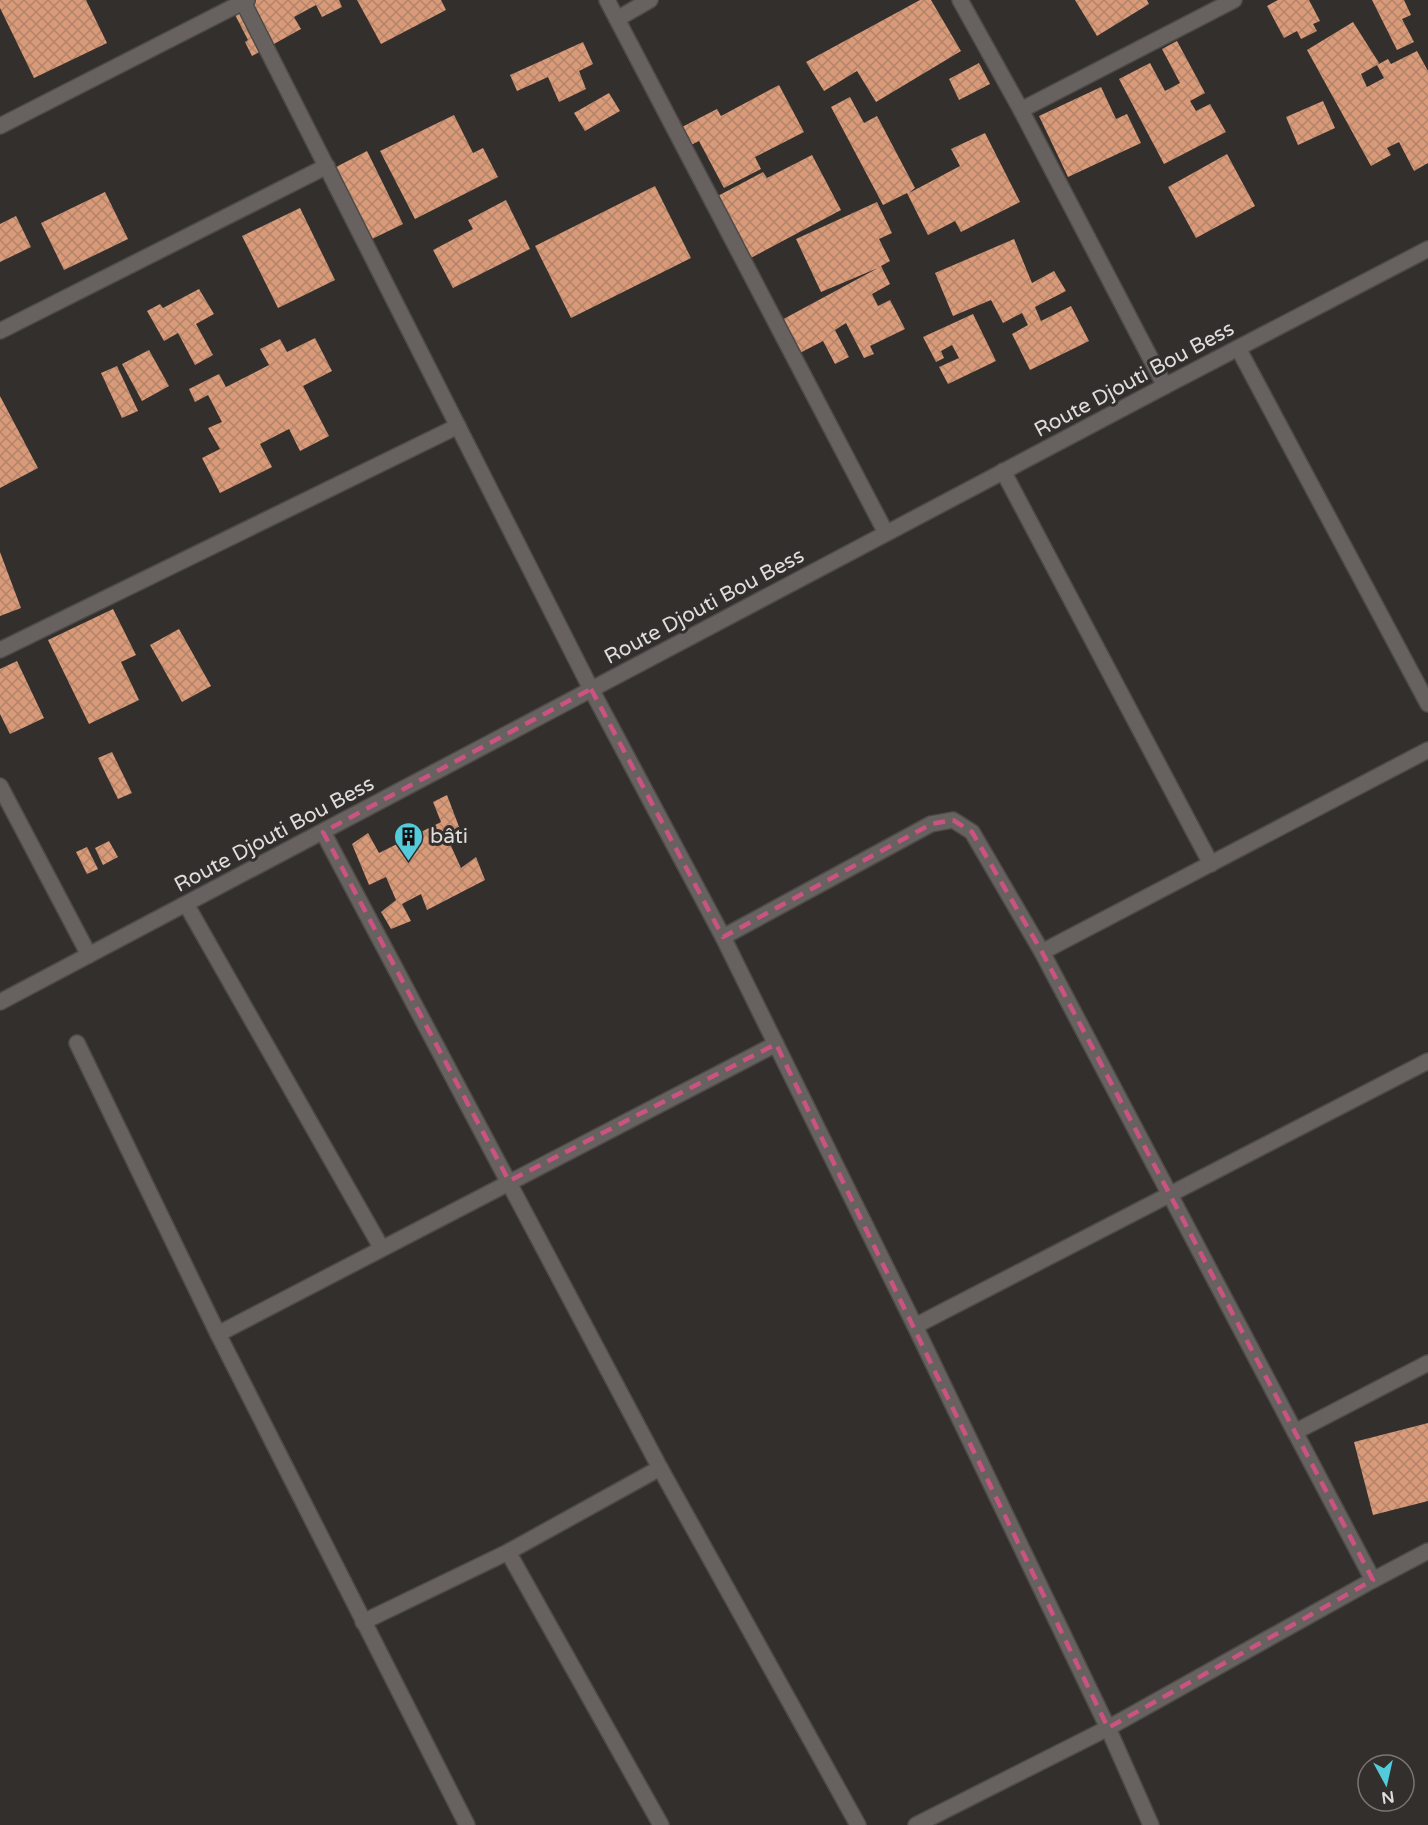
<svg xmlns="http://www.w3.org/2000/svg" width="1428" height="1825" viewBox="0 0 1428 1825" font-family="'Varela Round',sans-serif">
<defs>
<pattern id="building-cross-hatch" width="8" height="8" patternUnits="userSpaceOnUse" patternTransform="scale(1.5)"><rect width="8" height="8" fill="#d89a78"/><path d="M0 0l8 8M0 8l8-8" fill="none" stroke="#b3846a"/></pattern>
</defs>
<rect width="100%" height="100%" fill="#332f2d"/>
<g fill="url(#building-cross-hatch)" fill-rule="evenodd">
<polygon points="0,0 86,0 107,43 34,78 0,8"/>
<polygon points="249,0 339,0 342,7 322,17 316,5 294,17 301,29 252,56 245,42 248,40 232,9"/>
<polygon points="357,0 441,0 446,10 381,44"/>
<polygon points="920,0 931,0 961,51 876,102 857,71 824,91 806,62"/>
<polygon points="1075,0 1147,0 1149,4 1097,36"/>
<polygon points="1278,0 1309,0 1320,21 1313,24 1317,31 1301,39 1297,31 1284,38 1267,6"/>
<polygon points="1372,0 1404,0 1411,15 1402,19 1414,42 1397,50"/>
<path d="M1353,22l26,41 -2,2 11,-6 3,5 26,-13 11,20v92l-14,8 -15,-29 -12,6 4,7 -20,11 -64,-116zM1377,65l7,13 -17,9 -6,-13z"/>
<polygon points="1177,41 1205,93 1190,101 1196,111 1210,104 1226,132 1164,164 1119,79 1150,63 1165,91 1180,83 1162,49"/>
<polygon points="583,42 593,64 579,71 586,89 559,102 548,77 517,91 510,75"/>
<polygon points="979,63 990,84 959,100 949,79"/>
<polygon points="779,85 804,132 755,157 761,169 724,188 699,141 691,145 682,127 717,109 721,116"/>
<polygon points="1101,87 1116,119 1127,114 1141,143 1068,177 1039,116"/>
<polygon points="609,93 620,111 585,131 574,113"/>
<polygon points="850,97 864,123 877,116 915,188 909,193 960,166 951,149 985,133 1020,202 961,232 955,221 928,235 907,193 883,205 831,107"/>
<polygon points="1323,101 1335,128 1298,145 1286,117"/>
<polygon points="454,115 473,153 483,148 498,177 415,219 380,151"/>
<polygon points="367,151 403,224 372,239 336,167"/>
<polygon points="1227,154 1255,206 1196,238 1168,187"/>
<polygon points="812,155 841,210 747,260 714,198 763,172 767,178"/>
<polygon points="655,186 691,258 571,318 535,246"/>
<polygon points="105,192 128,239 64,270 41,223"/>
<polygon points="506,200 530,249 453,288 433,250 473,229 468,220"/>
<polygon points="877,202 892,233 879,239 890,261 881,266 890,284 872,294 878,306 890,300 905,329 870,346 874,354 864,358 846,323 835,330 849,357 835,364 823,341 796,355 778,322 878,268 821,292 796,239"/>
<polygon points="300,208 335,280 278,308 242,236"/>
<polygon points="16,216 31,247 0,262 0,224"/>
<polygon points="1014,239 1032,283 1054,271 1066,291 1035,307 1041,321 1071,306 1089,341 1030,370 1012,334 1028,325 1022,313 1003,323 991,300 953,316 935,273"/>
<polygon points="199,289 214,314 196,324 213,355 195,365 178,333 164,341 147,311 160,304 163,308"/>
<polygon points="973,314 996,361 948,384 939,367 959,358 952,345 941,351 944,358 936,362 923,337"/>
<polygon points="315,338 332,371 303,386 329,436 300,451 289,429 260,444 272,467 220,493 202,458 220,449 208,428 222,422 208,395 195,402 189,389 219,374 226,387 269,365 260,349 280,339 287,352"/>
<polygon points="149,350 169,386 142,401 122,364"/>
<polygon points="117,366 138,411 122,418 101,373"/>
<polygon points="0,396 38,468 0,488"/>
<polygon points="0,552 21,608 0,616"/>
<polygon points="113,609 136,655 121,662 139,700 89,724 48,640"/>
<polygon points="179,629 211,686 182,702 150,645"/>
<polygon points="17,661 44,718 10,734 0,714 0,669"/>
<polygon points="112,752 132,793 118,799 98,758"/>
<polygon points="447,795 464,840 451,846 461,868 476,857 485,880 427,910 421,894 402,904 411,921 391,929 381,912 396,900 386,877 369,885 352,844 368,833 379,853 441,822 433,802"/>
<polygon points="109,841 118,857 103,865 95,848"/>
<polygon points="87,847 98,869 87,874 76,852"/>
<polygon points="1428,1423 1428,1501 1373,1515 1354,1442"/>
</g>
<g fill="none" stroke-linecap="round" stroke-linejoin="round">
<defs>
<g id="minor">
<polyline points="242,0 591,689 723,937 915,1326 1108,1728 1151,1825"/>
<polyline points="607,0 886,533"/>
<polyline points="960,0 1021,110 1165,386"/>
<polyline points="617,19 650,0"/>
<polyline points="1021,110 1234,0"/>
<polyline points="0,126 247,0"/>
<polyline points="0,331 327,166"/>
<polyline points="1238,348 1428,704"/>
<polyline points="1003,471 1211,864"/>
<polyline points="0,650 458,426"/>
<polyline points="0,786 89,955"/>
<polyline points="323,832 660,1468 858,1825"/>
<polyline points="186,904 381,1247"/>
<polyline points="723,937 931,824 953,820 972,832 1042,952 1373,1580"/>
<polyline points="1042,952 1428,750"/>
<polyline points="77,1043 218,1334 467,1825"/>
<polyline points="915,1326 1428,1061"/>
<polyline points="218,1334 776,1044"/>
<polyline points="1295,1432 1428,1363"/>
<polyline points="508,1552 661,1825"/>
<polyline points="363,1622 508,1552 660,1468"/>
<polyline points="916,1825 1108,1728 1373,1580 1428,1551"/>
</g>
<polyline id="secondary" points="0,1002 1165,386 1428,249"/>
</defs>
<use href="#minor" stroke="#4e4a48" stroke-width="18"/>
<use href="#secondary" stroke="#4e4a48" stroke-width="18"/>
<use href="#minor" stroke="#67625f" stroke-width="15"/>
<use href="#secondary" stroke="#67625f" stroke-width="15"/>
</g>
<path fill="none" stroke="#cb5381" stroke-width="4.5" stroke-dasharray="12 8" stroke-linejoin="round" d="M591,689l132,248 208,-113 22,-4 19,12 70,120 331,628 -265,148 -332,-684 -267,137 -186,-349z"/>
<defs>
<symbol id="building-pin" viewBox="-11 -11 22 30"><path d="M0 17L-7.5 6A9.5 9.5 0 1 1 7.5 6Z" fill="#53cbda" stroke="#332f2d"/><path d="M-4-6H4V6H1V3H-1V6H-4ZM-2.5-4.3h1.7v1.8h-1.7ZM.8-4.3h1.7v1.8H.8ZM-2.5-1h1.7V.8h-1.7ZM.8-1h1.7V.8H.8Z" fill="#111"/></symbol>
</defs>
<g fill-rule="evenodd">
<use href="#building-pin" x="392" y="820" width="33" height="45"/>
</g>
<g text-anchor="middle" stroke-width="6" stroke-linejoin="round" paint-order="stroke">
<g font-size="21" fill="#dfdddb" stroke="#332f2d">
<text transform="translate(1134 379) rotate(-28)" y="7">Route Djouti Bou Bess</text>
<text transform="translate(704 606) rotate(-28)" y="7">Route Djouti Bou Bess</text>
<text transform="translate(274 834) rotate(-28)" y="7">Route Djouti Bou Bess</text>
</g>
<g font-size="21" fill="#dfdddb" stroke="#332f2d" text-anchor="start">
<text x="430" y="843">bâti</text>
</g>
</g>
<g transform="translate(1386 1783) rotate(172)"><circle r="28" fill="#332f2d" stroke="#787573" stroke-width="1.5"/>
<path d="M0-4.5L10 22L0 15L-10 22Z" fill="#53cbda"/>
<text y="-9" font-size="16" font-weight="bold" text-anchor="middle" fill="#dfdddb">N</text>
</g>
</svg>
